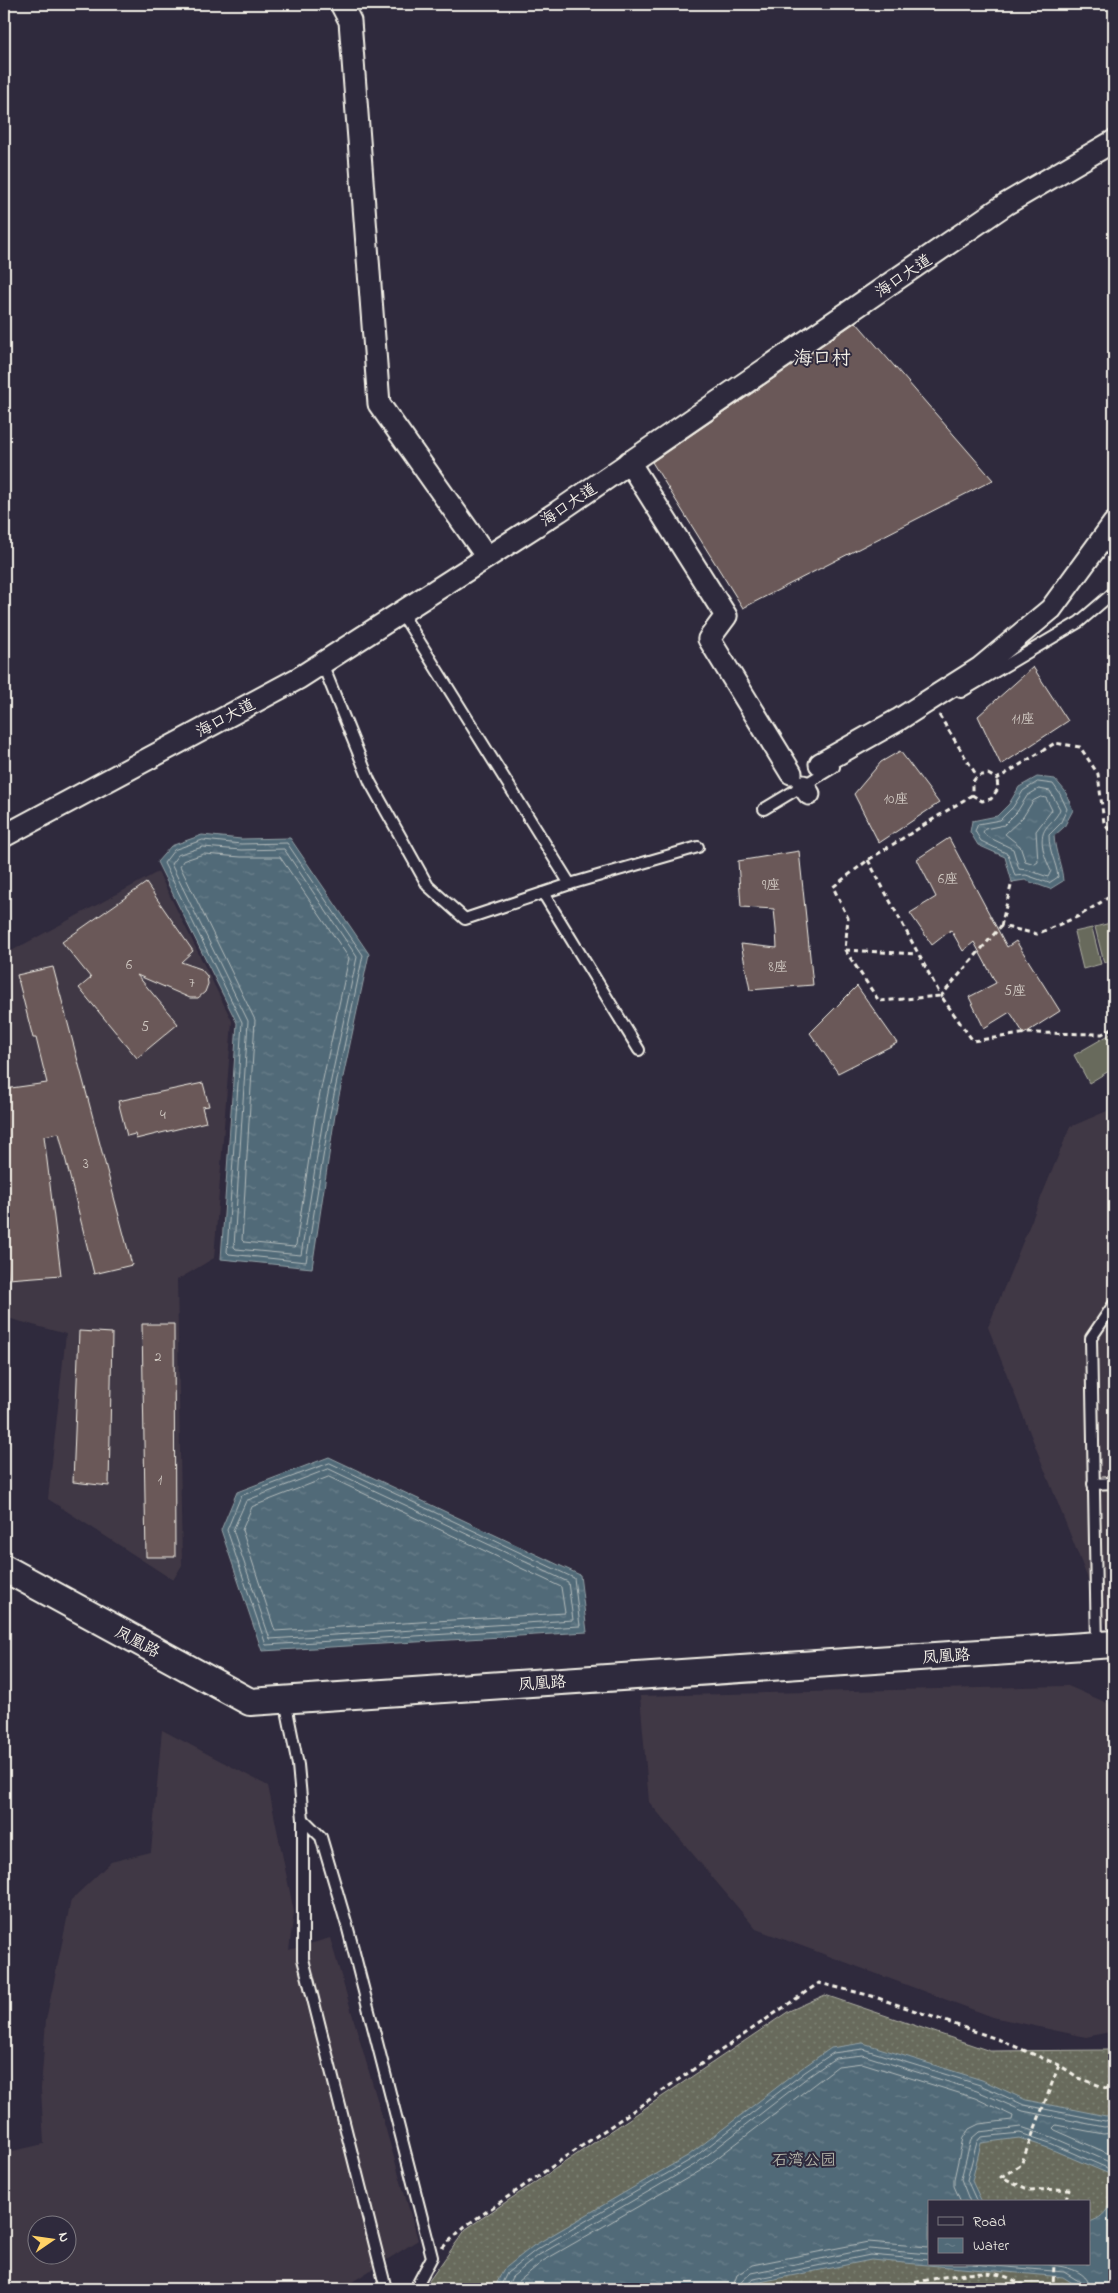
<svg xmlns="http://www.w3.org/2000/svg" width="1118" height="2293" viewBox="0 0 1118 2293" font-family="'Indie Flower','LXGW WenKai TC',sans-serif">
<defs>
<pattern id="grass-dots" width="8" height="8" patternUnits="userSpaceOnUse" patternTransform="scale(1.25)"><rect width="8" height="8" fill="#676b5c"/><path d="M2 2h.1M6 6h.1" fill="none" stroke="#7d8173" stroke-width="1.8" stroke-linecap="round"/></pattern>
<pattern id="water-ripples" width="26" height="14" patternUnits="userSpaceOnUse" patternTransform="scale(1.25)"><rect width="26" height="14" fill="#516a78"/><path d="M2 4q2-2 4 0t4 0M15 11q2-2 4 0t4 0" fill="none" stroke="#6b808b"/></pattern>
</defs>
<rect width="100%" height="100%" fill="#2f2a3d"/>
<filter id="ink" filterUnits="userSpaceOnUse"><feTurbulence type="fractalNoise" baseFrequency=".02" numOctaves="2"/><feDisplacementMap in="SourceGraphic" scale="10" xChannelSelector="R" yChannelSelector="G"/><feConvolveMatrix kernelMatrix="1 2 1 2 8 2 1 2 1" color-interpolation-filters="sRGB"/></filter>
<g filter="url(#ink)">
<g fill="#413845" fill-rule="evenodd">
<polygon points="158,872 232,1021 214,1258 177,1280 182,1565 173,1580 48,1499 66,1334 4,1317 4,955"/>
<polygon points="1114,1108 1114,1631 1109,1632 988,1327 1070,1127"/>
<polygon points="1068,1686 1114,1706 1114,2031 1086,2037 993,2017 756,1929 649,1802 640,1696"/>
<path d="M162,1730l106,56 26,126 -5,38 41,-12 88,302 -77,49h-334l-3,-22v-114l40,-9 -3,-55 5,-69 25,-120 40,-38 40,-10zM38,2226h30v30h-30z"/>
</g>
<path fill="url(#grass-dots)" stroke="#aeaea2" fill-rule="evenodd" d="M825,1995l165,56 117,-1 7,-2v241h-687l-1,-4 40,-56 323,-218zM929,2202h160v62h-160z"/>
<g fill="#676b5c" stroke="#aeaea2">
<polygon points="1114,922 1114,960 1104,963 1095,927"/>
<polygon points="1092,928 1101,964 1083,969 1074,932"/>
<polygon points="1114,1032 1114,1068 1089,1083 1074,1055"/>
</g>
<g fill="url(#water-ripples)" stroke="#92a0a5" fill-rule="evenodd">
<path d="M1037,777l18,2 10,12 8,19 -9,17 -10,9c1,17 8,29 9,45l-13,8 -25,-9 -13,2 -7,-25 -27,-12 -8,-13 2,-11 25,-5 12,-12 10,-17z"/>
<polygon points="202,835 241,839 290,838 369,954 335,1115 312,1268 221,1259 237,1023 157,862 171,846"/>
<polygon points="329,1457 580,1575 587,1632 262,1651 221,1530 237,1492"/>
<path d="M863,2043l119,37 44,20 80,16 8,-2v175h-32l-19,-12 -192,-17 -116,23 -7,6h-254l9,-19 30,-24 156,-91 113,-87 29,-20zM1019,2138l29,10 66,28c-1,19 -2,40 -25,46v42h-160v-62h53l-10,-21 9,-38z"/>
</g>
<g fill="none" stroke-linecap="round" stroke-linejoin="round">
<g stroke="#b3bbbb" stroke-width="1">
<path d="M1038,782l15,2 7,10 7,15 -7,15 -11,11c0,18 7,26 9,42l-9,6 -23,-8 -11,1 -7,-22 -27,-13 -6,-10 3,-7 22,-4 13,-13 10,-16z"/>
<path d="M1039,789l11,2 10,18c-3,9 -9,12 -14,19 -9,12 0,32 5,43l-3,6 -20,-7 -9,-1 -6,-20 -27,-13 -3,-4 2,-3 19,-4 13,-13 10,-16z"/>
<polygon points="1041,797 1046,798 1052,810 1036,831 1038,862 1035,864 1025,861 1020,846 1005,834 1023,817 1033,801"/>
<polygon points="203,840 241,844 287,843 363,955 330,1114 306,1262 229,1254 227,1252 242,1022 164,863 174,850"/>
<polygon points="203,847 241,850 284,849 357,957 324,1113 301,1255 236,1249 234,1247 248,1021 171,864 178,855"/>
<polygon points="204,854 241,857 280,857 349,958 316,1112 296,1245 294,1247 244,1242 242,1240 255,1020 180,866 183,861"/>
<polygon points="330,1463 574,1578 580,1626 266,1645 227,1530 241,1496"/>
<polygon points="329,1469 568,1582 573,1620 270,1639 233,1530 246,1501"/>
<polygon points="329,1477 561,1587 565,1613 275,1631 242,1530 252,1507"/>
<polyline points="1114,2133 1103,2134 1056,2125 1053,2128 1055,2130 1114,2156"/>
<polyline points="970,2202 961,2179 971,2139 979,2132 1021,2127 1052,2137 1114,2164"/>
<polyline points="977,2202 967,2180 977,2142 981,2137 1020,2133 1050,2143 1114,2171"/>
<polyline points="973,2264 1064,2272 1082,2283 1084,2289"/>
<path d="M1044,2264c15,2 45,4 46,25"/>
<polyline points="499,2289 507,2273 536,2250 692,2159 805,2072 833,2053 863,2049 980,2085 1024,2105 1105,2121 1114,2119"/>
<polyline points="506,2289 512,2277 539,2255 696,2164 808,2077 835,2058 863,2055 977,2091 1023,2111 1104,2127 1114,2126"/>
<polyline points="514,2289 518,2282 543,2261 700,2171 838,2066 862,2063 975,2098 1013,2116 1012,2120 979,2124 969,2129 963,2138 954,2179 954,2186 961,2202"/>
<polyline points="732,2289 737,2275 752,2265 868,2242 929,2247"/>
<polyline points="739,2289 742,2281 751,2273 869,2249 929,2254"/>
<polyline points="746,2289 747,2284 754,2279 870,2255 929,2260"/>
</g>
</g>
<g fill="#6b5958" stroke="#f4f1e8">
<polygon points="856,322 993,480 743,608 652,462"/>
<polygon points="1033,667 1068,721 1001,765 978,716"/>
<polygon points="900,751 939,803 879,843 854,794 881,762"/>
<polygon points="949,838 1007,947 1016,941 1060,1011 1024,1034 1010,1012 984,1028 969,997 996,983 974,942 963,951 951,930 932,945 910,913 936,897 917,859"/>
<polygon points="799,851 813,985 750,990 741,944 777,948 776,930 774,909 741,907 738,861"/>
<polygon points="146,883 193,951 181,962 201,969 207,976 208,984 205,992 198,998 190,998 137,975 178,1024 137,1058 79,988 91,978 62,942"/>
<polygon points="53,967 132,1265 94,1274 59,1133 44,1136 61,1275 8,1279 4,1239 4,1089 47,1083 36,1038 33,1038 17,975"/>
<polygon points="857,986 897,1043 838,1073 810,1033"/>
<polygon points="203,1083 209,1106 202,1107 206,1122 136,1139 135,1134 127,1136 118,1101"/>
<polygon points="142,1324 174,1324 175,1557 146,1557"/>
<polygon points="79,1331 112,1333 109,1486 73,1482"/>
</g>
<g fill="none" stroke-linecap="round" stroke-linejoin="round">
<defs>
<g id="service">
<polyline points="322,663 370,782 428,886 465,919 570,884 401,612"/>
<polyline points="961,692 1079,622 1114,592"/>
<polyline points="764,809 834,767"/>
<polyline points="570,884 698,847"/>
<polyline points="543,893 639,1050"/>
<polyline points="1093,1484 1114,1483"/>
<polyline points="1097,1645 1091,1338 1114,1304"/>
<polyline points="285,1700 298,1765 303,1819 303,1959 386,2289"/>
<polyline points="303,1819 321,1837 348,1929 432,2257 415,2289"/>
</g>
<g id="minor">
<polyline points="341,4 350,21 379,404 487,557"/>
<polyline points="629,462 726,616 709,639 791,773"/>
<polyline points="820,764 898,720 980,668 1051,609 1114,523"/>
<polyline points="803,786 809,794"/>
<polyline points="4,836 299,678 559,511 1006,204 1114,141"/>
</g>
<polyline id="tertiary" points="4,1568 250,1702 1114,1644"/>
</defs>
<use href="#service" stroke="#f4f1e8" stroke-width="14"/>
<use href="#minor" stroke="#f4f1e8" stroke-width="25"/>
<use href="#tertiary" stroke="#f4f1e8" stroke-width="30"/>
<g stroke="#f4f1e8" stroke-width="3" stroke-dasharray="5 4" stroke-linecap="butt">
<polyline points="939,715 977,776"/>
<polyline points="972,795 982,801 991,799 998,789 997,779"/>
<polyline points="1114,837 1104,823 1098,774 1080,747 1055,743 997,779 988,774 977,776 972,783 972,795 868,860 833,887 848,918 845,950 879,1001 941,996 973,1041 1028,1033 1102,1034 1114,1027"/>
<polyline points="868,860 941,996 1001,926 1037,934 1079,916 1114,894"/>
<polyline points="1001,926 1012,882"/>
<polyline points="845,950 916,954"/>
<polyline points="1059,2065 1021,2165 1001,2177 1030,2190 1069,2189 1065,2202"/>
<polyline points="442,2248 464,2227 819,1983 872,1996 1000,2040 1059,2065 1079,2078 1114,2091"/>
<path d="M889,2289c26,-7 90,-22 115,-13 9,3 17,9 25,13"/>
<polyline points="1050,2289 1053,2286 1054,2264"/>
</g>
<use href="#service" stroke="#2f2a3d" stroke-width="10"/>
<use href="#minor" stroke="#2f2a3d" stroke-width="21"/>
<use href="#tertiary" stroke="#2f2a3d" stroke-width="26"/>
</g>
</g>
<g text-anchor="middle" stroke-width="4" stroke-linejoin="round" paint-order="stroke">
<g font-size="14" fill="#d2cbc4">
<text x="1023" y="723">11座</text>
<text x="896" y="803">10座</text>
<text x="948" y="883">6座</text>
<text x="771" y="889">9座</text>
<text x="129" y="969">6</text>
<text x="778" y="971">8座</text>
<text x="192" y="987">7</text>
<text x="1015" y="995">5座</text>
<text x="145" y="1031">5</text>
<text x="163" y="1119">4</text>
<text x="86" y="1168">3</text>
<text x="158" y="1361">2</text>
<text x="160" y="1484">1</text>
</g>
<g font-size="16" fill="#f4f1e8" stroke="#2f2a3d">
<text transform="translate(903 275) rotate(-34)" y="6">海口大道</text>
<text transform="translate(568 504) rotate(-34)" y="6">海口大道</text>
<text transform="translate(225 717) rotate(-28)" y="6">海口大道</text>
<text transform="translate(138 1641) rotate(28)" y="6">凤凰路</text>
<text transform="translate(946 1655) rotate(-4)" y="6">凤凰路</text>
<text transform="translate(542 1682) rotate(-4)" y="6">凤凰路</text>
</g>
<g font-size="16" fill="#b5b5a9" stroke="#2f2a3d">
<text x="804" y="2165">石湾公园</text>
</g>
<g font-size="19" fill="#f4f1e8" stroke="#2f2a3d">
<text x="822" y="364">海口村</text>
</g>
</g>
<rect width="1118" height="2293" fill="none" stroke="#2f2a3d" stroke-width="20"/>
<rect x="10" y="10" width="1098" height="2273" fill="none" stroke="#f4f1e8" stroke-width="2" filter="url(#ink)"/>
<rect x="928" y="2200" width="162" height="65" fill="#2f2a3d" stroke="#7e7a81"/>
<rect x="938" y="2217" width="25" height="8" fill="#2f2a3d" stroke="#7e7a81"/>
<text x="973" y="2226" font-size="15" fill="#f4f1e8">Road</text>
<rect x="938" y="2238" width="25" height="15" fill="url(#water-ripples)" stroke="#7e7a81"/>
<text x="973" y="2250" font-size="15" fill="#f4f1e8">Water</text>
<g transform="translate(52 2240) rotate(77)"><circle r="24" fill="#2f2a3d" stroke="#7e7a81"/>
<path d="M0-4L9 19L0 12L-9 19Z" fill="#ffd166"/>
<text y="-8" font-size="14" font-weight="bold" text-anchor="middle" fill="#f4f1e8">N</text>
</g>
</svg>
